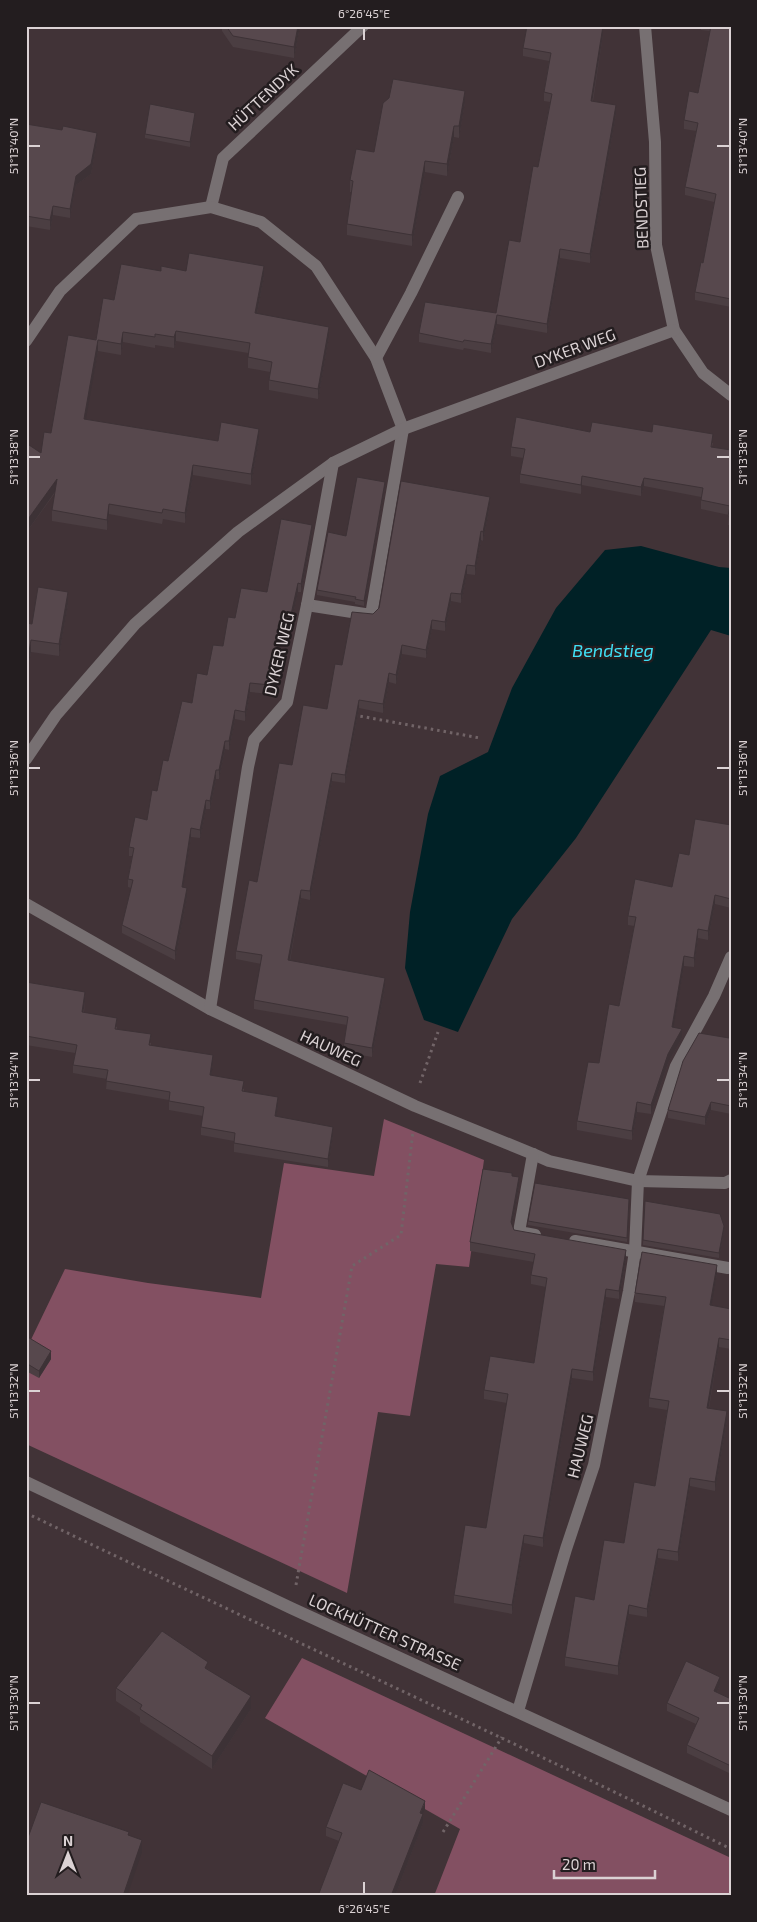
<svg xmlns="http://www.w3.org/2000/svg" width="757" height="1922" viewBox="0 0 757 1922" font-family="'Exo 2',sans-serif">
<rect width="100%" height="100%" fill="#413337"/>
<g fill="#835062">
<polygon points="384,1119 484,1160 469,1267 436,1264 410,1416 378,1412 347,1593 26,1444 26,1350 65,1269 148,1283 261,1298 284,1163 374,1176"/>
<polygon points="302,1658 731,1858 731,1896 434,1896 460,1829 265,1718"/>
</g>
<polygon fill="#002126" points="641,546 719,567 731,568 731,636 711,630 576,838 512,919 458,1032 424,1020 405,968 410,912 428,814 440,776 488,752 512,688 556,608 605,550"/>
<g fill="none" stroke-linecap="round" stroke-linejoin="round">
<g stroke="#716467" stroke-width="3" stroke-dasharray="2.5 4" stroke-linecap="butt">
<polyline points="354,715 480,738"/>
<polyline points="420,1083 438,1032"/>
<path d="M26,1513c234,113 471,220 705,336"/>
<polyline points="296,1585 352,1266 401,1235 413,1131"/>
<polyline points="443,1832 502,1737"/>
</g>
<g stroke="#777072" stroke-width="12">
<polyline points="645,26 655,142 656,245 674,330 703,373 731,395"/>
<polyline points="211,207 223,158 363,26"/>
<polyline points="26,341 60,291 136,219 211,207 261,222 316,266 376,358 403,429 371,615 307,605"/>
<polyline points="376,358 411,293 458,197"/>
<polyline points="26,759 56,715 135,624 238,532 333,463 403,429 674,330"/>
<polyline points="26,904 210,1009 415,1106 533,1154 549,1161 638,1181 725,1183 731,1180"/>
<polyline points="210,1009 248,767 254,740 287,702 307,605 333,463"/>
<polyline points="533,1154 519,1232 535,1235"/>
<polyline points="575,1241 728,1268"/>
<polyline points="26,1482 291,1608 731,1810"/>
<polyline points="518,1711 566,1549 594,1465 629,1291 635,1251 638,1181 676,1066 714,996 731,957"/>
</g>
</g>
<g fill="#4b3e42">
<polygon points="222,26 300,26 294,58 233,47 222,31"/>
<polygon points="701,26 731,26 731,307 695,300 695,292 703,263 714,202 685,195 685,187 696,131 684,129 684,120 698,93 710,31 701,30"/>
<polygon points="603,35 593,101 616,114 590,263 560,258 547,333 497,324 491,353 464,348 463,350 419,342 419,333 496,313 520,242 538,167 550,102 544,101 544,92 549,61 523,56 523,48"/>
<polygon points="465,102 459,138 454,137 447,176 425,172 412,246 347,235 347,224 352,192 350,192 350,180 374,152"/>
<polygon points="195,118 190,147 145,138 145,134"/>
<polygon points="26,124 97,142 91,174 76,185 70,218 53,215 50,230 26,226"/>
<polygon points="161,271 186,271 264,276 257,314 329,337 318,399 269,390 269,380 270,372 248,368 248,353 176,341 174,348 155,345 155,348 123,342 121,355 98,351 85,419 218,441 259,439 251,485 193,475 185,523 163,519 162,524 109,514 107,530 52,521 52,510 55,493 26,533 26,443 41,453 114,300"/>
<polygon points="590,432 713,443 712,447 731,450 731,525 728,525 729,515 701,509 701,497 644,486 641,496 582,485 581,494 520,483 520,474 523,458 511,456 511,447"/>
<polygon points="385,487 364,606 355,604 355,602 317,595 317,590 346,536"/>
<polygon points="490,505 483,541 481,540 475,575 467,574 461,603 451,601 445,631 432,629 426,658 402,654 396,684 389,682 383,713 359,708 345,783 332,781 310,900 301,898 290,961 385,987 372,1057 344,1052 344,1043 347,1025 254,1009 254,1000 261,964 236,959 236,951 292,765 327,709 342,665 373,614"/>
<polygon points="312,534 301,592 298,592 288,637 281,635 270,694 250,692 245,721 235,719 229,750 225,749 219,779 216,779 210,809 206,809 200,838 191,837 183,887 187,897 175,960 122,933 122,925 131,888 128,887 128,879 132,856 129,856 129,847 147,820 168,761 192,703 223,646 235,618 267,592"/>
<polygon points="68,604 59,656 31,652 26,681 32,624"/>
<polygon points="731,825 731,908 715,904 708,940 698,938 694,967 684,966 673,1027 682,1038 668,1063 651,1114 637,1112 632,1140 577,1130 577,1121 619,1006 634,926 628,925 628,916 672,887 689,855"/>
<polygon points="26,982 85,1001 84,1012 117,1027 117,1029 151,1043 151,1045 213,1064 211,1075 244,1089 244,1092 278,1106 276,1116 333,1135 328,1167 234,1152 234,1141 201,1135 201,1127 203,1116 169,1110 169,1100 106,1089 107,1079 73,1073 73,1065 75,1053 26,1045"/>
<polygon points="731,1031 731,1114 711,1110 705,1125 668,1118 668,1110 729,1038"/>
<polygon points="512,1176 519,1186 512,1225 514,1230 626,1259 619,1299 606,1297 593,1381 572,1378 543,1547 524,1543 512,1614 454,1603 454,1595 486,1528 507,1403 484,1399 484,1390 534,1363 546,1287 531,1284 531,1275 534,1262 470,1251 470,1242"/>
<polygon points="629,1199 627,1242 528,1225 528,1221"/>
<polygon points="645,1201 724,1231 719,1258 643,1245"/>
<polygon points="717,1274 711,1305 731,1309 731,1349 719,1347 709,1408 727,1420 715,1491 690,1486 678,1561 658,1558 647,1617 629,1614 618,1675 565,1666 565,1657 624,1543 655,1486 667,1410 649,1407 649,1398 664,1306 635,1302 635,1293"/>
<polygon points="26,1336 51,1359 39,1378 26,1371"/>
<polygon points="208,1669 251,1709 212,1769 140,1722 140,1717 116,1701 116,1688"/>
<polygon points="720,1685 717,1692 731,1699 731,1774 687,1753 687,1745 696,1724 667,1711 667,1703"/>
<polygon points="361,1790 425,1810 423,1814 423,1823 395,1896 318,1896 339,1841 326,1836 326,1827"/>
</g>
<g fill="#3d3236">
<polygon points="298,26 300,26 294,58 294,47"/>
<polygon points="603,26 603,35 591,109 591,101"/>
<polygon points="465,91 465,102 459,138 459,126"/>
<polygon points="616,105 616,114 590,263 590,254"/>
<polygon points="195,113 195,118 190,147 190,142"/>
<polygon points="454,126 454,137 447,176 447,164"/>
<polygon points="97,133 97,142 91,174 76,185 70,218 70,209 76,176"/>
<polygon points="425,161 425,172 412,246 412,235"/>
<polygon points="53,206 53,215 50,230 50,220"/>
<polygon points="560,249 560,258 547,333 547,324"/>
<polygon points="264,266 264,276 255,324 255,313"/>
<polygon points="497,315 497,324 491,353 491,344"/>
<polygon points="329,327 329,337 318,399 318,389"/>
<polygon points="176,331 176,341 174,348 174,337"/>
<polygon points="123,332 123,342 121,355 121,344"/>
<polygon points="98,340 98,351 84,430 84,419"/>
<polygon points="259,429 259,439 251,485 251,474"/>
<polygon points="193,465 193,475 185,523 185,513"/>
<polygon points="582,476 582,485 581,494 581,485"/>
<polygon points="644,478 644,486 641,496 641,487"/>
<polygon points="57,479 57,489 26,533 26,522"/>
<polygon points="385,482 385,487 364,606 364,601"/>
<polygon points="490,497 490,505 483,541 483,532"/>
<polygon points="109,504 109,514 107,530 107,520"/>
<polygon points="312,525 312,534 301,592 301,584"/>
<polygon points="481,531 481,540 475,575 475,566"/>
<polygon points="467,565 467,574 461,603 461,594"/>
<polygon points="298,583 298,592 288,637 288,628"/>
<polygon points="68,592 68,604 59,656 59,644"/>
<polygon points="451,593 451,601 445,631 445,622"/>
<polygon points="432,620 432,629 426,658 426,650"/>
<polygon points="281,627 281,635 270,694 270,685"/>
<polygon points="31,640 31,652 26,681 26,669"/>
<polygon points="402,645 402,654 396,684 396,675"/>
<polygon points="389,673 389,682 383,713 383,704"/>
<polygon points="250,683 250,692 245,721 245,712"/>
<polygon points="359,700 359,708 345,783 345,775"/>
<polygon points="235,710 235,719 229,750 229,741"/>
<polygon points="225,741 225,749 219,779 219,770"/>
<polygon points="216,770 216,779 210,809 210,801"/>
<polygon points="332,773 332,781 310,900 310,891"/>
<polygon points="206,800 206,809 200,838 200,830"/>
<polygon points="191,828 191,837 182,896 182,887"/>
<polygon points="187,888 187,897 175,960 175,951"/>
<polygon points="301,890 301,898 288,969 288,960"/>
<polygon points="715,895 715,904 708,940 708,931"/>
<polygon points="698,929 698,938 694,967 694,958"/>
<polygon points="684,956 684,966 672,1036 672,1027"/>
<polygon points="385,978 385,987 372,1057 372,1048"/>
<polygon points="85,992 85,1001 82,1021 82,1012"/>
<polygon points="682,1029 682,1038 668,1063 651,1114 651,1105 668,1054"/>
<polygon points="213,1055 213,1064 210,1084 210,1075"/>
<polygon points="278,1097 278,1106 275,1124 275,1116"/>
<polygon points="637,1102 637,1112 632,1140 632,1131"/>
<polygon points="711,1102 711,1110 705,1125 705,1117"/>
<polygon points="333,1127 333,1135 328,1167 328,1159"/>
<polygon points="519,1177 519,1186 511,1231 511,1222"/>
<polygon points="724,1226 724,1231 719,1258 719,1253"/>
<polygon points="626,1250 626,1259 619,1299 619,1291"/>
<polygon points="717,1265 717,1274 710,1314 710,1305"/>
<polygon points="606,1289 606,1297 593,1381 593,1372"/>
<polygon points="719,1338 719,1347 707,1417 707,1408"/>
<polygon points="51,1351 51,1359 39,1378 39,1371"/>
<polygon points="572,1369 572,1378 543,1547 543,1538"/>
<polygon points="727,1411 727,1420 715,1491 715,1482"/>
<polygon points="690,1478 690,1486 678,1561 678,1552"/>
<polygon points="524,1535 524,1543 512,1614 512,1605"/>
<polygon points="658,1549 658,1558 647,1617 647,1609"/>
<polygon points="629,1605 629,1614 618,1675 618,1666"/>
<polygon points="720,1677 720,1685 714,1699 714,1691"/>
<polygon points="251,1696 251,1709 212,1769 212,1756"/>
<polygon points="425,1801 425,1810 423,1814 423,1823 395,1896 391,1896"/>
<polygon points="142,1840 142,1852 127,1896 123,1896"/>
</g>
<g fill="#57484d" stroke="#3d3236">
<polygon points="226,26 298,26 294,47 233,36"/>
<polygon points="527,26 603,26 591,101 616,105 590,254 560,249 547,324 497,315 491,344 464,340 463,342 419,333 425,302 496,313 509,240 520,242 533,166 538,167 552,94 544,92 551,53 523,48"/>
<polygon points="711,26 731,26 731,299 695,292 701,262 703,263 716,194 685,187 698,123 684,120 689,91 698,93"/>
<polygon points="393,79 465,91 459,126 454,126 447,164 425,161 412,235 347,224 353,181 350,180 356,149 374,152 383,103 389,98"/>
<polygon points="150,104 195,113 190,142 145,134"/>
<polygon points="26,124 62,130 63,126 97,133 91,164 76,176 70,209 53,206 50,220 26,216"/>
<polygon points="189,253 264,266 255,313 329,327 318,389 269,380 272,362 248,357 250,343 176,331 174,337 155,334 155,337 123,332 121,344 98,340 84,419 218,441 221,422 259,429 251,474 193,465 185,513 163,509 162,513 109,504 107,520 52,510 57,479 26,522 26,443 41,453 44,432 51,433 68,335 96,340 103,298 114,300 121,264 161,271 161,266 186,271"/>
<polygon points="516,417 590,432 592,422 652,432 653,424 713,434 711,447 731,450 731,517 728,516 730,506 701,500 703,488 644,478 641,487 582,476 581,485 520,474 525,449 511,447"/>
<polygon points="357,477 385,482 364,601 355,599 356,597 317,590 328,532 346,536"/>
<polygon points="401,481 490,497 483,532 481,531 475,566 467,565 461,594 451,593 445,622 432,620 426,650 402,645 396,675 389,673 383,704 359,700 345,775 332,773 310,891 301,890 288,960 385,978 372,1048 344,1043 348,1017 254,1000 262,955 236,951 249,880 257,882 279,763 292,765 303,705 327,709 335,664 342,665 352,612 373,614 379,608"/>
<polygon points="281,519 312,525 301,584 298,583 288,628 281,627 270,685 250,683 245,712 235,710 229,741 225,741 219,770 216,770 210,801 206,800 200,830 191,828 182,887 187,888 175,951 122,925 133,880 128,879 134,848 129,847 135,817 147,820 152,790 157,791 163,760 168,761 182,701 192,703 197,673 207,675 213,645 223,646 228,617 235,618 241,588 267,592"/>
<polygon points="38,587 68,592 59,644 31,640 26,669 26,623 32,624"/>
<polygon points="695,819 731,825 731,899 715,895 708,931 698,929 694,958 684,956 672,1027 682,1029 668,1054 651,1105 637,1102 632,1131 577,1121 588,1062 599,1063 609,1004 619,1006 636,917 628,916 635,879 672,887 679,853 689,855"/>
<polygon points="26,982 85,992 82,1012 117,1018 115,1029 151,1034 149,1045 213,1055 210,1075 244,1081 242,1091 278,1097 275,1116 333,1127 328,1159 234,1143 235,1133 201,1127 204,1107 169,1101 170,1092 106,1081 108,1070 73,1065 77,1045 26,1036"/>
<polygon points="731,1031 731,1106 711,1102 705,1117 668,1110 683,1061 699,1033 729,1038"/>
<polygon points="483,1169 512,1173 512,1176 519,1177 511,1222 514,1230 626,1250 619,1291 606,1289 593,1372 572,1369 543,1538 524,1535 512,1605 454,1595 465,1525 486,1528 508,1394 484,1390 490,1356 534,1363 547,1278 531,1275 535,1254 470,1242"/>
<polygon points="535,1183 629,1199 627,1238 528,1221"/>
<polygon points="645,1201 720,1214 724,1226 719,1253 643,1240"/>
<polygon points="642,1252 717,1265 710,1305 731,1309 731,1340 719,1338 707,1408 727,1411 715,1482 690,1478 678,1552 658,1549 647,1609 629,1605 618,1666 565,1657 575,1596 594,1600 604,1540 624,1543 634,1482 655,1486 669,1401 649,1398 666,1297 635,1293"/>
<polygon points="26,1336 51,1351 39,1371 26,1363"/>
<polygon points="162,1631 208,1662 205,1668 251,1696 212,1756 140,1709 142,1705 116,1688"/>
<polygon points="686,1661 720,1677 714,1691 731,1699 731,1766 687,1745 699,1718 667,1703"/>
<polygon points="369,1770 425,1801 420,1813 423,1814 391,1896 318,1896 342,1833 326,1827 343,1783 361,1790"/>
<polygon points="41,1802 129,1832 128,1835 142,1840 123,1896 26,1896 26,1843"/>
</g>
<path fill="none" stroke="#dbd2d4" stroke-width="2" d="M364,28v12M28,146h12M717,146h13M28,457h12M717,457h13M28,768h12M717,768h13M28,1080h12M717,1080h13M28,1391h12M717,1391h13M28,1703h12M717,1703h13M364,1882v12"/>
<g text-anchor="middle" stroke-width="5" stroke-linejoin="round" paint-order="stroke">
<g font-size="16" fill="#dbd2d4" stroke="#231d1f">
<text transform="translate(263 97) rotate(-43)" y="6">HÜTTENDYK</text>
<text transform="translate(641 208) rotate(-92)" y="6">BENDSTIEG</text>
<text transform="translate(575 348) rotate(-20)" y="6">DYKER WEG</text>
<text transform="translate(279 654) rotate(-77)" y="6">DYKER WEG</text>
<text transform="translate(331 1048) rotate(25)" y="6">HAUWEG</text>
<text transform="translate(580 1446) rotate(-76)" y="6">HAUWEG</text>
<text transform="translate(385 1632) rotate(24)" y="6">LOCKHÜTTER STRASSE</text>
</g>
<g font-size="18" font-style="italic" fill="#40e0f5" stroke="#231d1f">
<text x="613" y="657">Bendstieg</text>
</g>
</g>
<rect width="757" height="1922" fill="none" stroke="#231d1f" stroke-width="55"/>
<g transform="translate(68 1854)" stroke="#231d1f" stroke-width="4" paint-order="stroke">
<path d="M0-4L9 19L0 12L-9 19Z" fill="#dbd2d4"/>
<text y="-8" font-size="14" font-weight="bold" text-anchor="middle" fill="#dbd2d4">N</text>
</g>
<path d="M554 1870v8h101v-8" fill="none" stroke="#dbd2d4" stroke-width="2.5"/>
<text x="562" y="1870" font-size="15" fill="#dbd2d4" stroke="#231d1f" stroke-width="4" paint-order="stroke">20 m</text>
<rect x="28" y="28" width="702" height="1866" fill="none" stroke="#dbd2d4" stroke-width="2"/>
<g font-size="12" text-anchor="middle" fill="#dbd2d4">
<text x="364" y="18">6°26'45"E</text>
<text transform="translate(14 146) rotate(-90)" y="4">51°13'40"N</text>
<text transform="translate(743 146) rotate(-90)" y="4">51°13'40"N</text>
<text transform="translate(14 457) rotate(-90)" y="4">51°13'38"N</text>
<text transform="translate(743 457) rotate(-90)" y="4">51°13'38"N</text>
<text transform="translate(14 768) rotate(-90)" y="4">51°13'36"N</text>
<text transform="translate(743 768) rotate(-90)" y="4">51°13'36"N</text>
<text transform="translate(14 1080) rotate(-90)" y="4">51°13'34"N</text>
<text transform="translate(743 1080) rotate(-90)" y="4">51°13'34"N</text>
<text transform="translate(14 1391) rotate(-90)" y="4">51°13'32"N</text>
<text transform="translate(743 1391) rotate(-90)" y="4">51°13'32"N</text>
<text transform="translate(14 1703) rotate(-90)" y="4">51°13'30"N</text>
<text transform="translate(743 1703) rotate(-90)" y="4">51°13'30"N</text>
<text x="364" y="1913">6°26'45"E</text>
</g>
</svg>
